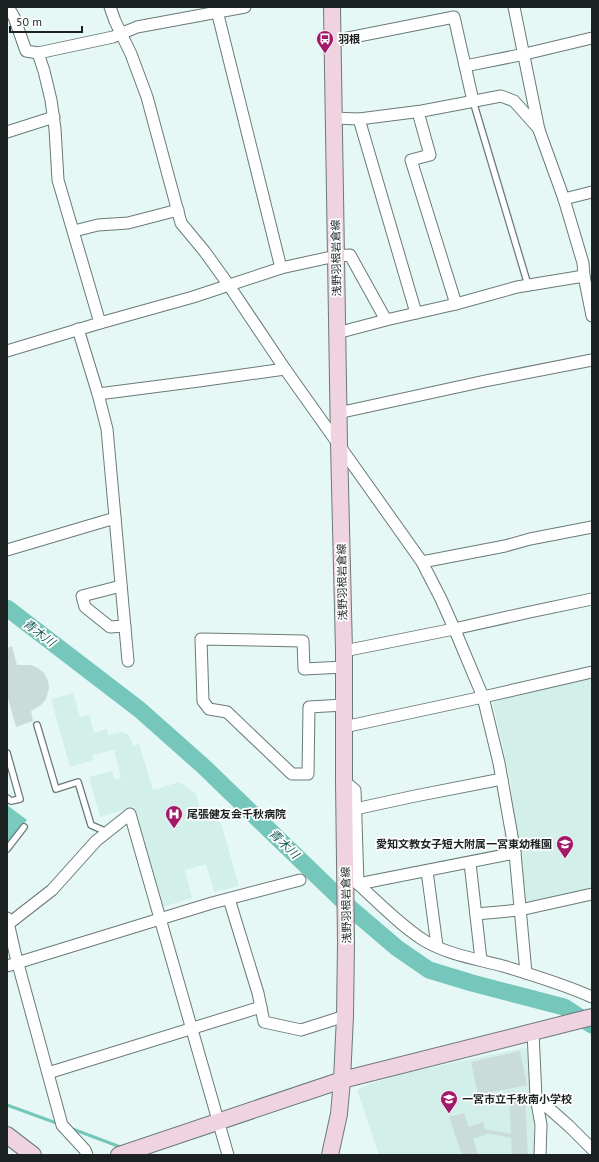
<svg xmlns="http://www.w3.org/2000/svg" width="599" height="1162" viewBox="0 0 599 1162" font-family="'PT Sans','Noto Sans JP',sans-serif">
<rect width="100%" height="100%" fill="#e6f8f5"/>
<g fill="#d3efea">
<polygon points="592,677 592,890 524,905 510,780 492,699"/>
<polygon points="73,693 80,717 89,715 94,733 107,729 108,735 123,732 129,735 133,746 139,744 153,790 179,782 196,794 202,819 211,816 221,823 239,886 214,892 206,864 185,870 192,898 162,907 133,807 100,817 89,777 112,771 115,780 121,778 114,750 93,755 93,760 70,767 51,699"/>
<polygon points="523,1048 528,1049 536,1155 379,1155 357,1090 372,1083 406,1073"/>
</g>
<polygon fill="#79cbc0" points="7,805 27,820 7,843"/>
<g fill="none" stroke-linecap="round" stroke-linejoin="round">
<g stroke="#75c6bb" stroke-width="3">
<polyline points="7,1105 59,1124"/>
<polyline points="70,1128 123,1148"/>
</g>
<polyline stroke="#75c6bb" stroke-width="17" points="7,608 140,710 202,765 349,907 397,948 429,970 472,983 564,1007 592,1025"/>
</g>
<g fill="#cadcd9">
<polygon points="12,646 17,665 31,665 38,668 44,673 48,681 49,688 46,699 41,705 31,711 33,721 16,727 7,695 7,648"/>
<polygon points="520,1051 527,1085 478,1095 471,1062"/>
<polygon points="525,1099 528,1155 512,1155 511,1138 486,1133 487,1134 473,1139 478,1155 462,1155 449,1117 464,1113 469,1127 483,1122 485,1129 511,1134 509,1100"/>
</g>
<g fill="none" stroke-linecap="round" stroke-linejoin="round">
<defs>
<g id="lane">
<polyline points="473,101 528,285"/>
<polyline points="37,725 56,789 78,782 91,825 107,832"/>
<polyline points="7,753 20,799 11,801 7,798"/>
<polyline points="7,849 24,827"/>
</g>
<g id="street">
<polyline points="8,7 14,17 26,51 38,53 113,37 137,27 245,7"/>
<polyline points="110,7 115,21 131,54 147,97 181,223 205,252 228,284 285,369 422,562 441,599 457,635 483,697 499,763 515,853 526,973"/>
<polyline points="216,7 281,268"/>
<polyline points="514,7 539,130 564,199 583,263 584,276 592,316"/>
<polyline points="333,41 454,17 473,101"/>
<polyline points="38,53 44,71 51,100 55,129 58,180 100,323"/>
<polyline points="465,66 525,54 592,38"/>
<polyline points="418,112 430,155 411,160 456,304"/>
<polyline points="334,118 359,119 422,111 501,96 514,101 539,129"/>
<polyline points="359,119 416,313"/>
<polyline points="7,132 54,117"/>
<polyline points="564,199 592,192"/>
<polyline points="74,231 98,225 128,223 178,210"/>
<polyline points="78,329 98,394 107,429 128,661"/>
<polyline points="337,333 386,320 456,304 517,287 584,276"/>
<polyline points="7,351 100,323 193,297 281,268 336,256 350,255 386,320"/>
<polyline points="98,394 199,381 285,369"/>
<polyline points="338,413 485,381 592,360"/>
<polyline points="7,550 115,518"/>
<polyline points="422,562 505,546 530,539 592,527"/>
<polyline points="121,586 82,596 85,607 110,627 125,626"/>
<polyline points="344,651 454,629 530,612 592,599"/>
<polyline points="344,705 309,707 308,774 292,774 227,712 209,709 203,701 201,639 303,641 304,669 344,667"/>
<polyline points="344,727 483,697 592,672"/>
<path d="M344,781l11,9 3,94c21,19 43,42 67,57 24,14 52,18 78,25 30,9 60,18 89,31"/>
<polyline points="355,809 415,796 502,779"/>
<polyline points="470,863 481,960"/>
<polyline points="427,871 437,946"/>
<polyline points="358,884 515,853"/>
<polyline points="229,899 258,993 264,1022 301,1030 345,1016"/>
<polyline points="476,914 520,910 592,894"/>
<polyline points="7,918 15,953 62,1125 85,1150 87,1155"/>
<polyline points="7,925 52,890 96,841 130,814 228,1155"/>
<polyline points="7,966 212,903 300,880"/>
<polyline points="533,1032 536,1097 569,1126 592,1149"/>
<polyline points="48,1073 261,1007"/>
<polyline points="536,1097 541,1125 540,1155"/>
</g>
<g id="secondary">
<polyline points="7,1135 33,1155"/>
<polyline points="119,1155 342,1080 592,1017"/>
<polyline points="330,1155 339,1114 342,1080 345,1016 346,943 344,781 344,651 339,444 332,7"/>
</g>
</defs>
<use href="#lane" stroke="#6a7a78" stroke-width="8"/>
<use href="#street" stroke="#6a7a78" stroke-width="13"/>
<use href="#secondary" stroke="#6a7a78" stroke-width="18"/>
<use href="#lane" stroke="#fff" stroke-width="5.5"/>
<use href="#street" stroke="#fff" stroke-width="11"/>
<use href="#secondary" stroke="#efd3e0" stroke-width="16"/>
</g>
<defs>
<symbol id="bus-pin" viewBox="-11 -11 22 30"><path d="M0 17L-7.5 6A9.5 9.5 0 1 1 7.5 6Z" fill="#a21a67" stroke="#fff"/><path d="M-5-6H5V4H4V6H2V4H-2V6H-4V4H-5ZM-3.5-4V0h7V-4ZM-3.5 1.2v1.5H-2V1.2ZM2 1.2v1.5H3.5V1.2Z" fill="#fff"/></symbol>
<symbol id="hospital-pin" viewBox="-11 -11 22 30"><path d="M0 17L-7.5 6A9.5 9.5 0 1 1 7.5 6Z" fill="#a21a67" stroke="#fff"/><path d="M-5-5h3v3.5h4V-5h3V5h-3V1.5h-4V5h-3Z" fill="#fff"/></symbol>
<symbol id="school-pin" viewBox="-11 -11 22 30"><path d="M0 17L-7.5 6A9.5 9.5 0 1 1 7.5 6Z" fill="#a21a67" stroke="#fff"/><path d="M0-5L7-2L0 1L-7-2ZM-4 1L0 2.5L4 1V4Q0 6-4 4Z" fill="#fff"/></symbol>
</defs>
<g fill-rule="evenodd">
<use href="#bus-pin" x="315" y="29" width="20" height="27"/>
<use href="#hospital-pin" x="164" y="804" width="20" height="27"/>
<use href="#school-pin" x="555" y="834" width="20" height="27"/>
<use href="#school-pin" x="439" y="1089" width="20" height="27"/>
</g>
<g text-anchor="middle" stroke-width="3.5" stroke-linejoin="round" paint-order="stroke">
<g font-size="11" font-weight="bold" fill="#1b2221" stroke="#fff" text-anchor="start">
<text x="338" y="43">羽根</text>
<text x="187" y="818">尾張健友会千秋病院</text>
<text x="552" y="848" text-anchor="end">愛知文教女子短大附属一宮東幼稚園</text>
<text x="462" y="1103">一宮市立千秋南小学校</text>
</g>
<g font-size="11" fill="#1b2221" stroke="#fff">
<text transform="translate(336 258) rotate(-91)" y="4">浅野羽根岩倉線</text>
<text transform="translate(342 582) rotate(-91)" y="4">浅野羽根岩倉線</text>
<text transform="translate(346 905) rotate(-91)" y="4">浅野羽根岩倉線</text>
</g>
<g font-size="12" font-style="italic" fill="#195d55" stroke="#fff">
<text transform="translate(39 633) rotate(37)" y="4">青木川</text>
<text transform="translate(284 844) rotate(44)" y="4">青木川</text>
</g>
</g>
<rect width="599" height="1162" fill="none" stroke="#1b2221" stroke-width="16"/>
<path d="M10 26v6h72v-6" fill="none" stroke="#1b2221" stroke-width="2"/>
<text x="16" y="26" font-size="12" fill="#1b2221" stroke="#ffffff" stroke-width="3" paint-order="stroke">50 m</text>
</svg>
